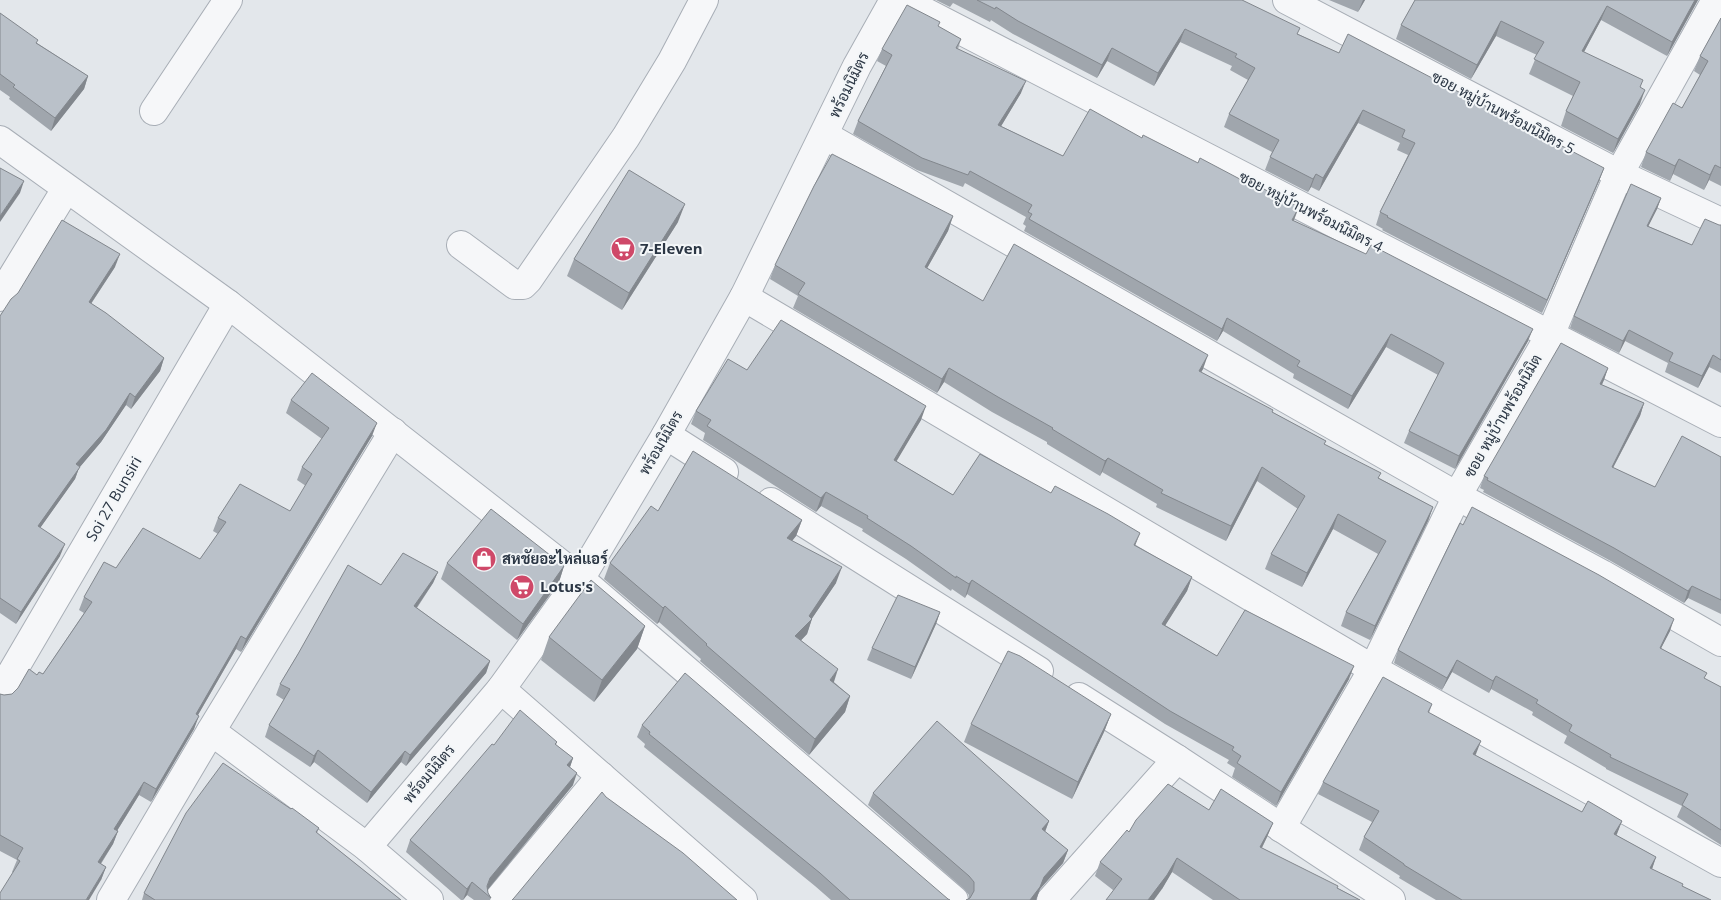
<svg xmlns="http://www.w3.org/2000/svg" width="1721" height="900" viewBox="0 0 1721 900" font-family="'Open Sans',Sarabun,sans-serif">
<rect width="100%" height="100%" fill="#e3e7eb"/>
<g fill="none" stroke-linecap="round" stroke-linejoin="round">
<defs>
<g id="minor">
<polyline points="902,0 1721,423"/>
<polyline points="1287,0 1619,174 1721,222"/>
<polyline points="154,111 228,0"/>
<polyline points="824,135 1457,496 1602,574 1721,642"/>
<polyline points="0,140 228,304 580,579 954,900"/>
<polyline points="461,245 515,285 523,285 528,280 626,137 672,61 704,0"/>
<polyline points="0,297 66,189"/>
<polyline points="744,297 1373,669 1721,863"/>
<polyline points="666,435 724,472"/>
<polyline points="771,502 1039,671"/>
<polyline points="501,689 743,900"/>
<polyline points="0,693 228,304"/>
<polyline points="1079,697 1177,759 1391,900"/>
<polyline points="211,731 367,847 429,900"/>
<polyline points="1281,828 1373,669 1457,496 1550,335 1619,174 1716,0"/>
<polyline points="367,847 501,689 580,579 666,435 744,297 857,66 894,0"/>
<polyline points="111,900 211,731 393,432"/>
<polyline points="498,900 601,776"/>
<polyline points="1051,900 1177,759"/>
</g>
</defs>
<use href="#minor" stroke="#a8aeb6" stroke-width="30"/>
<use href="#minor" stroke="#f6f7f9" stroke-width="28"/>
</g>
<g fill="#a0a6ad">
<polygon points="936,0 1242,0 1298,34 1339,53 1604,168 1599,181 1542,313 1382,230 1383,229 1376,225 1380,212 1408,155 1397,150 1400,143 1358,123 1319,191 1311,187 1308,192 1265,170 1270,157 1272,152 1224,127 1229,114 1248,80 1230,70 1232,66 1180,42 1154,86 1107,61 1097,78 1013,34 991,20 990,22 953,3 950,7"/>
<polygon points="1329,0 1365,0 1358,12"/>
<polygon points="1415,0 1698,0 1667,56 1601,20 1584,52 1641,87 1640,104 1613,153 1561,126 1566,111 1573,96 1529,74 1537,55 1496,36 1471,79 1396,39 1401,25"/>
<polygon points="0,13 37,43 88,76 84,89 51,131 9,99 10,97 0,90"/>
<polygon points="1721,18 1721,186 1709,180 1704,190 1673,174 1670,181 1641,167 1646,152 1682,108 1700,75 1694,71 1700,56"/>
<polygon points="939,27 961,39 958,49 1021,93 1001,126 1063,156 1294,221 1528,341 1455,469 1404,443 1409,431 1438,375 1427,369 1386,347 1348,409 1293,378 1294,374 1223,331 1217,341 1024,231 1026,226 1023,224 1026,217 965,183 963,187 917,170 853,134 858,121 886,66 877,61 882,49"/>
<polygon points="1661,198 1657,209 1648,226 1692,245 1719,225 1721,225 1721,373 1709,367 1698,388 1665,372 1668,363 1625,341 1619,353 1570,328 1574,316"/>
<polygon points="953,216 948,231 927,268 983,301 1203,369 1201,372 1272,412 1326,441 1324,444 1379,478 1433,507 1428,521 1370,640 1341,626 1346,612 1378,554 1333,529 1302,587 1265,569 1271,554 1298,509 1257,481 1226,541 1156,507 1157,504 1102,472 1100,476 1047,444 1047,442 992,412 944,382 937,393 793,308 798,296 770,279 775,265"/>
<polygon points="678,222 622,310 567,276 574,259"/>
<polygon points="115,267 91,304 164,358 160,371 131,409 126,405 101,442 79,468 75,479 40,528 60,556 16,624 0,613 0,316"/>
<polygon points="1608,368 1602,385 1644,403 1640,416 1613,468 1655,487 1721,457 1721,614 1688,598 1684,603 1609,560 1483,492 1484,490 1480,488 1484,476"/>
<polygon points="747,370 921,420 896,461 953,495 1135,546 1192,577 1187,591 1165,625 1217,656 1349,679 1276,806 1232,777 1235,768 1227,763 1229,760 1165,724 967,594 965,598 952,589 951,591 906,559 862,531 863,529 821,506 816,512 703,440 705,433 691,424 696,411"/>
<polygon points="291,400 372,436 241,652 236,649 198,715 194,729 151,802 139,795 117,831 118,831 113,844 101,864 106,867 101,880 13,873 12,872 17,860 0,851 0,694 4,695 12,694 37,675 43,674 84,613 79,610 84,597 116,568 200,559 218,534 213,531 218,518 290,511 306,486 297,480 302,467 322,439 286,413"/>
<polygon points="658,511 802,520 796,536 792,541 836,583 812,618 807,634 801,640 834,682 850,696 845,712 809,755 700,661 701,659 659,622 657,624 604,579 610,563"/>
<polygon points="1463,525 1670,631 1661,648 1705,679 1721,687 1721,845 1677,817 1682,806 1606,769 1606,768 1564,743 1567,736 1532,715 1533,712 1491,689 1489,693 1452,672 1442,690 1394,663 1398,650"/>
<polygon points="447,563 564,566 559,582 517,640 441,579"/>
<polygon points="438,572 433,583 417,608 490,661 486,673 406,766 401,762 367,803 314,762 310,767 265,737 269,725 284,700 276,695 280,684 298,654 381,585"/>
<polygon points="940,612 936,624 911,679 867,660 872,648"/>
<polygon points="645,626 637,649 594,702 541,660 549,637"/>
<polygon points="1432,704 1429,713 1475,755 1582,812 1622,821 1616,835 1656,857 1652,869 1682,886 1711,900 1436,900 1399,878 1400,876 1359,850 1364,837 1372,822 1318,794 1323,782"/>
<polygon points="1111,714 1104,732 1072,799 964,742 971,724"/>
<polygon points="642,725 948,899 950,900 831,900 815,886 644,747 645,744 637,737"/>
<polygon points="557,742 556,745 573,758 570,767 573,785 487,888 488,893 491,898 490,900 474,900 467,895 463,900 461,900 406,852 410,840 494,745"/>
<polygon points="873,793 1049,821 1045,832 1068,850 1063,863 1040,889 1036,900 967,900 969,898 969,895 964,889 868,805"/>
<polygon points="291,809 319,828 317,833 401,900 142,900 144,893"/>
<polygon points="1209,810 1273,823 1267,837 1262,848 1360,900 1213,900 1172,872 1162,889 1113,890 1095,876 1100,862 1129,832"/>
</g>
<g fill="#82878d">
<polygon points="1363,0 1365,0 1358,12"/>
<polygon points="1695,0 1698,0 1667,56 1672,42"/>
<polygon points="1607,6 1601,20 1577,65 1582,51"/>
<polygon points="1501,21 1496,36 1471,79 1477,65"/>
<polygon points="1185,29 1180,42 1154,86 1158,73"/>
<polygon points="1112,48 1107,61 1097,78 1102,65"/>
<polygon points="88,76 84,89 51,131 55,118"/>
<polygon points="1026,81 1021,93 994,138 998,125"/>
<polygon points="1645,90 1640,104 1613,153 1618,139"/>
<polygon points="1363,110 1358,123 1319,191 1323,178"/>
<polygon points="1679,159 1673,174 1670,181 1675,166"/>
<polygon points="1715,165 1709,180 1704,190 1710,175"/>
<polygon points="1604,168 1599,181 1542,313 1547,300"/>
<polygon points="1316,174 1311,187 1308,192 1313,179"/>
<polygon points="24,181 20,193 0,222 0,216"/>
<polygon points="1661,198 1657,209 1643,237 1647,226"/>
<polygon points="685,204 678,222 622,310 629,293"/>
<polygon points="1299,207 1294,220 1287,233 1292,220"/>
<polygon points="953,216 948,231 920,281 925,267"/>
<polygon points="120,254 115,267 84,314 89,302"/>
<polygon points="1227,318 1223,331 1217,341 1222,329"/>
<polygon points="1533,329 1528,341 1455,469 1459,456"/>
<polygon points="1629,330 1625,341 1619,353 1623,341"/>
<polygon points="1391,334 1386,347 1348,409 1352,396"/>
<polygon points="1208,355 1203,369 1194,385 1199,371"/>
<polygon points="1713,355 1709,367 1698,388 1702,376"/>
<polygon points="164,358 160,371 131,409 135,397"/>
<polygon points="949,368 944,382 937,393 942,379"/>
<polygon points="1608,368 1604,380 1596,396 1600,384"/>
<polygon points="130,393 126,405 101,442 79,468 75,479 33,538 38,526 76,464"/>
<polygon points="1644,403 1640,416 1607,479 1612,467"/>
<polygon points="926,406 921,420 889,474 894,460"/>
<polygon points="377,423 372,436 241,652 246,639"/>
<polygon points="1108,458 1102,472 1100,476 1105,461"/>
<polygon points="1262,467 1257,481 1226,541 1231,526"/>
<polygon points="826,492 821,506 816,512 821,498"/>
<polygon points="1433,507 1428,521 1370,640 1375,626"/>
<polygon points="1338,514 1333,529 1302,587 1307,573"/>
<polygon points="802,520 796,536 781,554 787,538"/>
<polygon points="1140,533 1135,546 1134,545"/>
<polygon points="65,544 60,556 16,624 21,612"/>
<polygon points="564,566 559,582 517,640 523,624"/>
<polygon points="842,567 836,583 811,620 812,619 807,634 790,652 795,636"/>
<polygon points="438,572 433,583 410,617 414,606"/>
<polygon points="1192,577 1187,591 1158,637 1162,624"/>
<polygon points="972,580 967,594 965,598 969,584"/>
<polygon points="1692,586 1688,598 1684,603 1688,591"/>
<polygon points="665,606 659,622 657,624 663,608"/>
<polygon points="940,612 936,624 911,679 915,667"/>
<polygon points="1674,619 1670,631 1655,660 1660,648"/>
<polygon points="645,626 637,649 594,702 602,680"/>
<polygon points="241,636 236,649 191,727 196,714"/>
<polygon points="1457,660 1452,672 1442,690 1447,678"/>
<polygon points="490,661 486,673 406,766 410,755"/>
<polygon points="1354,666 1349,679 1276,806 1281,792"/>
<polygon points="838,669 833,685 830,680"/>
<polygon points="1496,676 1491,689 1489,693 1493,681"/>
<polygon points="850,696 845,712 809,755 815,739"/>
<polygon points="1111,714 1104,732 1072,799 1078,782"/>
<polygon points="199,716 194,729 151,802 156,789"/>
<polygon points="1481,741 1476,754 1469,767 1473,754"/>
<polygon points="318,750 314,762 310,767 314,756"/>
<polygon points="405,751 401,762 367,803 371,792"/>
<polygon points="573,758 569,770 567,765"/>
<polygon points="577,773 573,785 485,893 490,878"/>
<polygon points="144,782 139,795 110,842 114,829"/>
<polygon points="1049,821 1044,834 1042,829"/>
<polygon points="1622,821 1617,834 1610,847 1614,834"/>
<polygon points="1273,823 1267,837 1255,861 1260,847"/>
<polygon points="118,831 113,844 93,875 98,862"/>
<polygon points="1068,850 1063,863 1040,889 1036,900 1030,900 1044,877"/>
<polygon points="1656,857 1652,869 1650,868"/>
<polygon points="1177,858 1172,872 1162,889 1154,900 1148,900"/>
<polygon points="106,867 101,880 89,900 86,900"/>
<polygon points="472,882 467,895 463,900 467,889"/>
</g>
<g fill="#bac1c9" stroke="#82878d">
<polygon points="977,0 1242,0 1300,28 1297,34 1339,53 1348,34 1604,168 1547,300 1387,217 1388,216 1380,212 1415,143 1402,137 1405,130 1363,110 1323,178 1316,174 1313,179 1270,157 1279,140 1229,114 1255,68 1235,57 1237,54 1185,29 1158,73 1112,48 1102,65 1018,21 996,7 995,9"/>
<polygon points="1415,0 1695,0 1672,42 1607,6 1582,51 1643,80 1640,87 1645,90 1618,139 1566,111 1580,82 1534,59 1544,42 1501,21 1477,65 1401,25"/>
<polygon points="907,5 940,22 938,26 961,39 956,48 1026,81 998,125 1063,156 1090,109 1142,138 1143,135 1198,163 1200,158 1253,186 1254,184 1299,207 1292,220 1366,254 1371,245 1533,329 1459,456 1409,431 1444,363 1432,356 1391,334 1352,396 1297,366 1300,361 1227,318 1222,329 1029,219 1032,214 1028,212 1032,205 970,171 968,175 922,158 858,121 892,55 882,49"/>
<polygon points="0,13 38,40 36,43 88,76 55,118 13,87 15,85 0,74"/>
<polygon points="1721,18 1721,168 1715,165 1710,175 1679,159 1675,166 1646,152 1673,103 1682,108 1708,61 1700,56"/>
<polygon points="832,154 953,216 925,267 983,301 1014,244 1208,355 1199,371 1273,410 1272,412 1326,441 1324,444 1381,473 1378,478 1433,507 1375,626 1346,612 1386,541 1338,514 1307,573 1271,554 1305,496 1262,467 1231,526 1161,493 1163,490 1108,458 1105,461 1052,429 1053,428 998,397 949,368 942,379 798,294 805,283 775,265 814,186"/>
<polygon points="0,168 24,181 0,216"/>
<polygon points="629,170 685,204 629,293 574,259"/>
<polygon points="1631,184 1661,198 1647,226 1692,245 1705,219 1719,225 1721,225 1721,360 1713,355 1702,376 1669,361 1673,353 1629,330 1623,341 1574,316"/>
<polygon points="62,220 120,254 89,302 106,313 164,358 135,397 130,393 106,430 76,464 80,467 38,526 65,544 21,612 0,598 0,316 11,299 18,293"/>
<polygon points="781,320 926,406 894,460 953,495 980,454 1051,493 1055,486 1108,514 1140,533 1134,545 1192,577 1162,624 1217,656 1245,610 1354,666 1281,792 1237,763 1241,756 1232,750 1234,747 1170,711 972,580 969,584 956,576 956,578 911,546 867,518 868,516 826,492 821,498 707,426 711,420 696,411 728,359 747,370"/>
<polygon points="1561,343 1608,368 1600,384 1644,403 1612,467 1655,487 1682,436 1721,457 1721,600 1692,586 1688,591 1614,548 1487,480 1488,478 1484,476"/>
<polygon points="312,373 377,423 246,639 241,636 196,714 199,716 156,789 144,782 114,829 118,831 98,862 106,867 86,900 0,900 0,893 20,861 17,859 23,848 0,835 0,694 4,695 12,694 18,688 29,669 37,675 39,672 43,674 92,602 84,597 104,562 116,568 143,528 200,559 226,522 218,518 240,484 290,511 312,474 302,467 329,428 291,400"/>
<polygon points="693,451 802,520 787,538 842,567 809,616 812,619 795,636 838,669 830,680 850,696 815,739 706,645 707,644 665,606 663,608 610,563 651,506 658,511"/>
<polygon points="1472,507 1599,575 1674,619 1660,648 1707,673 1704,678 1721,687 1721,830 1682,805 1688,794 1610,757 1611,755 1569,731 1572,725 1536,703 1538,700 1496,676 1493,681 1457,660 1447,678 1398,650 1460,523 1463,525"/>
<polygon points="491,509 564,566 523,624 447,563"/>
<polygon points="403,553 438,572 414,606 490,661 410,755 405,751 371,792 318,750 314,756 269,725 290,689 280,684 298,654 348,565 381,585"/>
<polygon points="591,580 645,626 602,680 549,637"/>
<polygon points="898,595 940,612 915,667 872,648"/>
<polygon points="1008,651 1020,656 1111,714 1078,782 971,724"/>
<polygon points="685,673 948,899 950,900 850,900 820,873 649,734 650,732 642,725"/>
<polygon points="1383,677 1432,704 1428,712 1481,741 1473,754 1582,812 1588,801 1622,821 1614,834 1656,857 1650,868 1683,884 1682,886 1711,900 1462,900 1404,865 1404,864 1364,837 1379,811 1323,782"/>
<polygon points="520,710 557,742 555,744 573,758 567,765 577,773 490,878 487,886 488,893 491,898 472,882 467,889 410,840 492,744 494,745"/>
<polygon points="937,721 1049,821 1042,829 1068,850 1044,877 1040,887 1030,900 966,900 970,898 974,891 974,882 969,876 873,793"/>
<polygon points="223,763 291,809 292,808 319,828 316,832 401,900 155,900 144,893 186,813"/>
<polygon points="1168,784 1209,810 1221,789 1273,823 1260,847 1338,886 1337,888 1360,900 1240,900 1177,858 1167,875 1148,900 1106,900 1122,879 1100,862 1127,830 1129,832 1136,820"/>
<polygon points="602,792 606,797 683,853 737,900 512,900 514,898"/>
</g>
<defs>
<symbol id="supermarket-disc" viewBox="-11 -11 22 22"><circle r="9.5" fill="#cf4969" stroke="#f3f6f8"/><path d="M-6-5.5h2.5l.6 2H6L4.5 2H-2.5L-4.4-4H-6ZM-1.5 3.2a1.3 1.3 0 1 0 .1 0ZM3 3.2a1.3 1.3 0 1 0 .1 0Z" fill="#fff"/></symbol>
<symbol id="shop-disc" viewBox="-11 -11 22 22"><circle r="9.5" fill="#cf4969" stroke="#f3f6f8"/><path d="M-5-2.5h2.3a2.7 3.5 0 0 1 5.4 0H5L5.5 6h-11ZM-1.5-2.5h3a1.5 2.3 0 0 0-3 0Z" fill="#fff"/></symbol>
</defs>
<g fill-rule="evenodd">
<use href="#supermarket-disc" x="609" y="235" width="28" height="28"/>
<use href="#shop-disc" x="470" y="545" width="28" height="28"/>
<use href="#supermarket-disc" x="508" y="573" width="28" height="28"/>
</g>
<g text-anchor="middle" stroke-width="4" stroke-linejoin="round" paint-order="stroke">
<g font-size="15" fill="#2b3644" stroke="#f3f6f8">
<text transform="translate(849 85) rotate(-64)" y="5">พร้อมนิมิตร</text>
<text transform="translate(1503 113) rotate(28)" y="5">ซอย หมู่บ้านพร้อมนิมิตร 5</text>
<text transform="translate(1311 212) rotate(27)" y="5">ซอย หมู่บ้านพร้อมนิมิตร 4</text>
<text transform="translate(1503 416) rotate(-60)" y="5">ซอย หมู่บ้านพร้อมนิมิต</text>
<text transform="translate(661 443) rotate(-60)" y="5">พร้อมนิมิตร</text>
<text transform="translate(114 499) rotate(-60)" y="5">Soi 27 Bunsiri</text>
<text transform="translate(429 774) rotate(-50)" y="5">พร้อมนิมิตร</text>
</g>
<g font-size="15" font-weight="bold" fill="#2b3644" stroke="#f3f6f8" text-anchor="start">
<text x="640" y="254">7-Eleven</text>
<text x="502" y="564">สหชัยอะไหล่แอร์</text>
<text x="540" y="592">Lotus's</text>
</g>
</g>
</svg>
